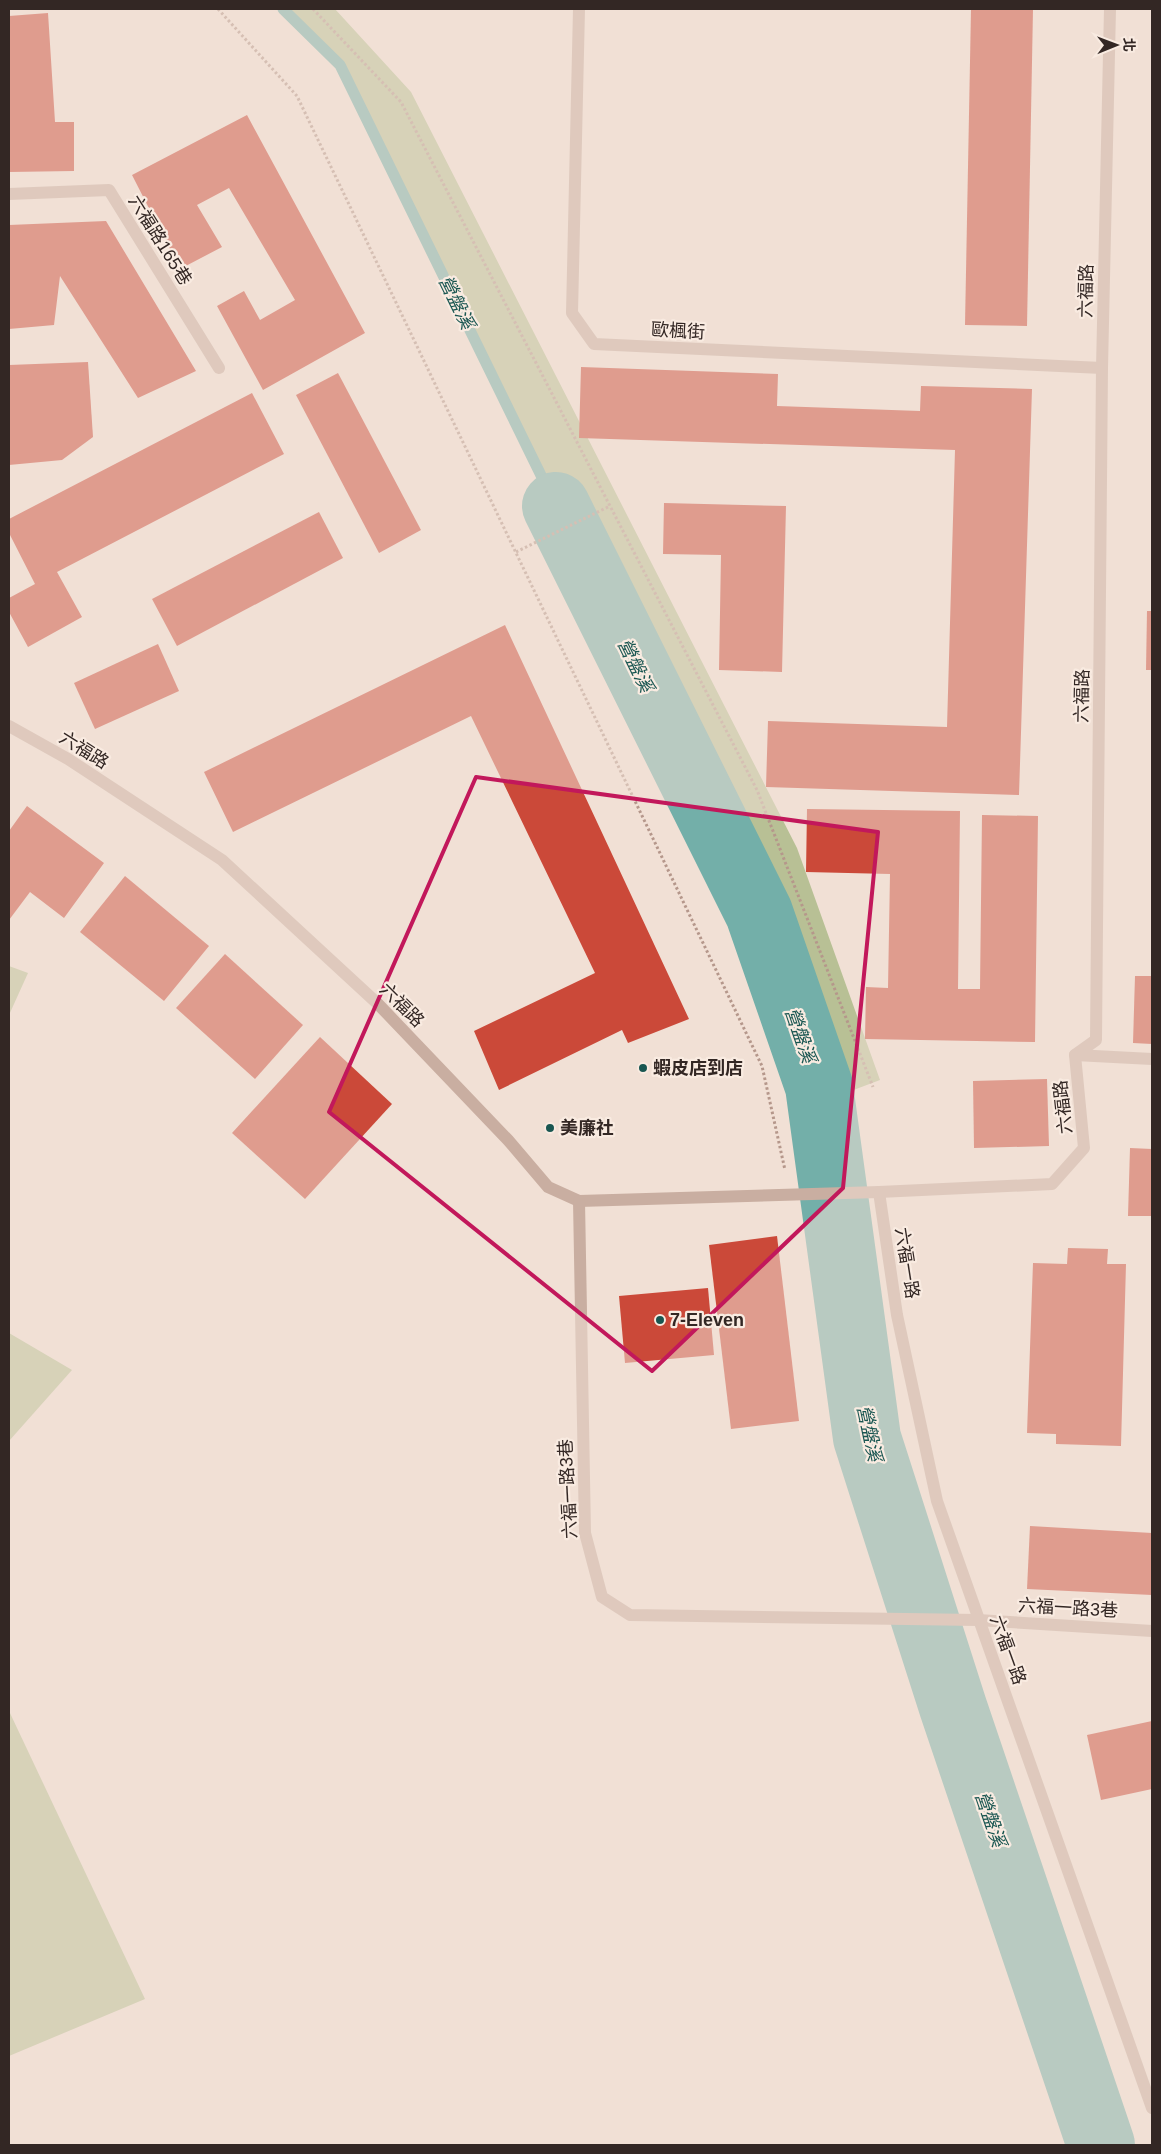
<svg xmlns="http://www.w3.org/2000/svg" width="1161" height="2154" viewBox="0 0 1161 2154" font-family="Helvetica,'Noto Sans TC',sans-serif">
<rect width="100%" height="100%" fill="#f1e0d5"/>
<g fill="#b8c095">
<polygon points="286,9 335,9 411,92 797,848 880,1080 827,1100 760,913 341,63"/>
<polygon points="9,966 28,973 9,1015"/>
<polygon points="9,1333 72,1370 9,1441"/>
<polygon points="9,1711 145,1999 9,2056"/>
</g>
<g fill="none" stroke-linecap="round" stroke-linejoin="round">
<polyline stroke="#73afa9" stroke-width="11" points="283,9 340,65 556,506"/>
<polyline stroke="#73afa9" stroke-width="68" points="556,506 759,913 819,1086 867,1438 953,1707 1101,2145"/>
</g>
<g fill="#cb4939">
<polygon points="971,9 1033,9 1027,326 965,325"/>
<polygon points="48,13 55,122 74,122 74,171 9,172 9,16"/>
<polygon points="247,115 365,333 263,390 217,306 244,291 260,320 295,300 229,188 197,205 222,247 180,269 132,175"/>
<polygon points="106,221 196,371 138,398 60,276 54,325 9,329 9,225"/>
<polygon points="88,362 93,437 62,460 9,465 9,365"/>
<polygon points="581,367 778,374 777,406 920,411 921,386 1032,389 1019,795 766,787 768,721 947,727 955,450 579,438"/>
<polygon points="338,373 421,530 379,553 296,395"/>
<polygon points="252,393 284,454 57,572 82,617 28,647 9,612 9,598 35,584 9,533 9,519"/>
<polygon points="664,503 786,506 782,672 719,670 721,555 663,554"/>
<polygon points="319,512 343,558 177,646 152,599"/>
<polygon points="1147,611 1152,611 1152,670 1146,670"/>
<polygon points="505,625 689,1019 628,1043 622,1030 499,1090 474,1031 595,973 471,716 233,832 204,772"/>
<polygon points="158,644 179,691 95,729 74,683"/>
<polygon points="27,806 104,863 64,918 30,892 9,920 9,831"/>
<polygon points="807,809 960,811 958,989 980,989 982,815 1038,816 1035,1042 865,1039 866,987 888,988 890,874 806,872"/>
<polygon points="125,876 209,946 164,1001 80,932"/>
<polygon points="225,954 303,1025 255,1079 176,1008"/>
<polygon points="1135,976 1152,976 1152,1044 1133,1043"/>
<polygon points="320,1037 392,1104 305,1199 232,1133"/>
<polygon points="1047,1079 1049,1146 974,1148 973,1081"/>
<polygon points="1130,1148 1152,1149 1152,1216 1128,1216"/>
<polygon points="777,1236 799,1421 731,1429 709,1245"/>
<polygon points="1068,1248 1108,1249 1107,1264 1126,1264 1121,1446 1056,1444 1056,1434 1027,1433 1033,1263 1067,1264"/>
<polygon points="708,1288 714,1355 625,1363 619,1296"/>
<polygon points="1030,1526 1152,1533 1152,1595 1027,1589"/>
<polygon points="1152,1721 1152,1789 1101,1800 1087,1735"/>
</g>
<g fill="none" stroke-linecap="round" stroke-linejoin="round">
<g stroke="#b5978b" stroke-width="3" stroke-dasharray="2.5 2.5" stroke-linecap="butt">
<polyline points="218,9 297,96 762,1066 785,1170"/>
<polyline points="313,9 401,102 757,790 873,1087"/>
<polyline points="516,552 610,506"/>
</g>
<g stroke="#c9aea1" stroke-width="12">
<polyline points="579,9 572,313 594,344 1102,368"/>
<polyline points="9,194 109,190 219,368"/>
<polyline points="9,726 68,759 222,860 378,1004 508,1140 548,1187 579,1201 879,1192 1052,1184 1084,1148 1075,1055 1096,1040 1102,368 1110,9"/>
<polyline points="1075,1055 1152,1059"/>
<polyline points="879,1192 897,1315 937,1501 1152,2108"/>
<polyline points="579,1201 585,1533 602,1597 630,1615 978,1620 1152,1631"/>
</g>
</g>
<path d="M0 0H1161V2154H0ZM476,777l402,55 -35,356 -191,183 -323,-259z" fill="#f1e0d5" fill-opacity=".55" fill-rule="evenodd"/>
<path fill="none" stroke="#c2185b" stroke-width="4" stroke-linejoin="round" d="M476,777l402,55 -35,356 -191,183 -323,-259z"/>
<g fill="#195651" stroke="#f9ebe1" stroke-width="2">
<circle cx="643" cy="1068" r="5"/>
<circle cx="550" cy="1128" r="5"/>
<circle cx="660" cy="1320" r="5"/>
</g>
<g text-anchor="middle" stroke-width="4.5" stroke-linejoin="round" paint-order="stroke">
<g font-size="18" fill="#332724" stroke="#f9ebe1">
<text transform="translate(160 240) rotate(58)" y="6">六福路165巷</text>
<text transform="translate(1086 291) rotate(-89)" y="6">六福路</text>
<text transform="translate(678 331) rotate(3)" y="6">歐楓街</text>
<text transform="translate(1082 696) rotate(-89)" y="6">六福路</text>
<text transform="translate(84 750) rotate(32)" y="6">六福路</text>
<text transform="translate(402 1005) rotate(45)" y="6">六福路</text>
<text transform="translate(1063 1107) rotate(-96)" y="6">六福路</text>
<text transform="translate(907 1263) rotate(81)" y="6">六福一路</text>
<text transform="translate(568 1489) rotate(-93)" y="6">六福一路3巷</text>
<text transform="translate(1068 1608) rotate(3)" y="6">六福一路3巷</text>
<text transform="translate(1008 1650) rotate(70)" y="6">六福一路</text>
</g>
<g font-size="18" font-weight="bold" fill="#332724" stroke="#f9ebe1" text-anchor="start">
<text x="653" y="1074">蝦皮店到店</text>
<text x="560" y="1134">美廉社</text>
<text x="670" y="1326">7-Eleven</text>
</g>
<g font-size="19" font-style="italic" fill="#195651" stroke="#f9ebe1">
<text transform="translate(457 302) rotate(64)" y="7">營盤溪</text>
<text transform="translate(636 665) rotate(64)" y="7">營盤溪</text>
<text transform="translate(801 1035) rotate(71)" y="7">營盤溪</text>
<text transform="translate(870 1433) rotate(78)" y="7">營盤溪</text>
<text transform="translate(991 1819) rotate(71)" y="7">營盤溪</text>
</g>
</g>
<rect width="1161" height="2154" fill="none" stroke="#332724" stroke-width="20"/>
<g transform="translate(1116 45) rotate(89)" stroke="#f9ebe1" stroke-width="4" paint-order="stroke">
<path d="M0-4L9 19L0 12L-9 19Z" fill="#332724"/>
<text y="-8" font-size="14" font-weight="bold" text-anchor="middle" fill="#332724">北</text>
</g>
</svg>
